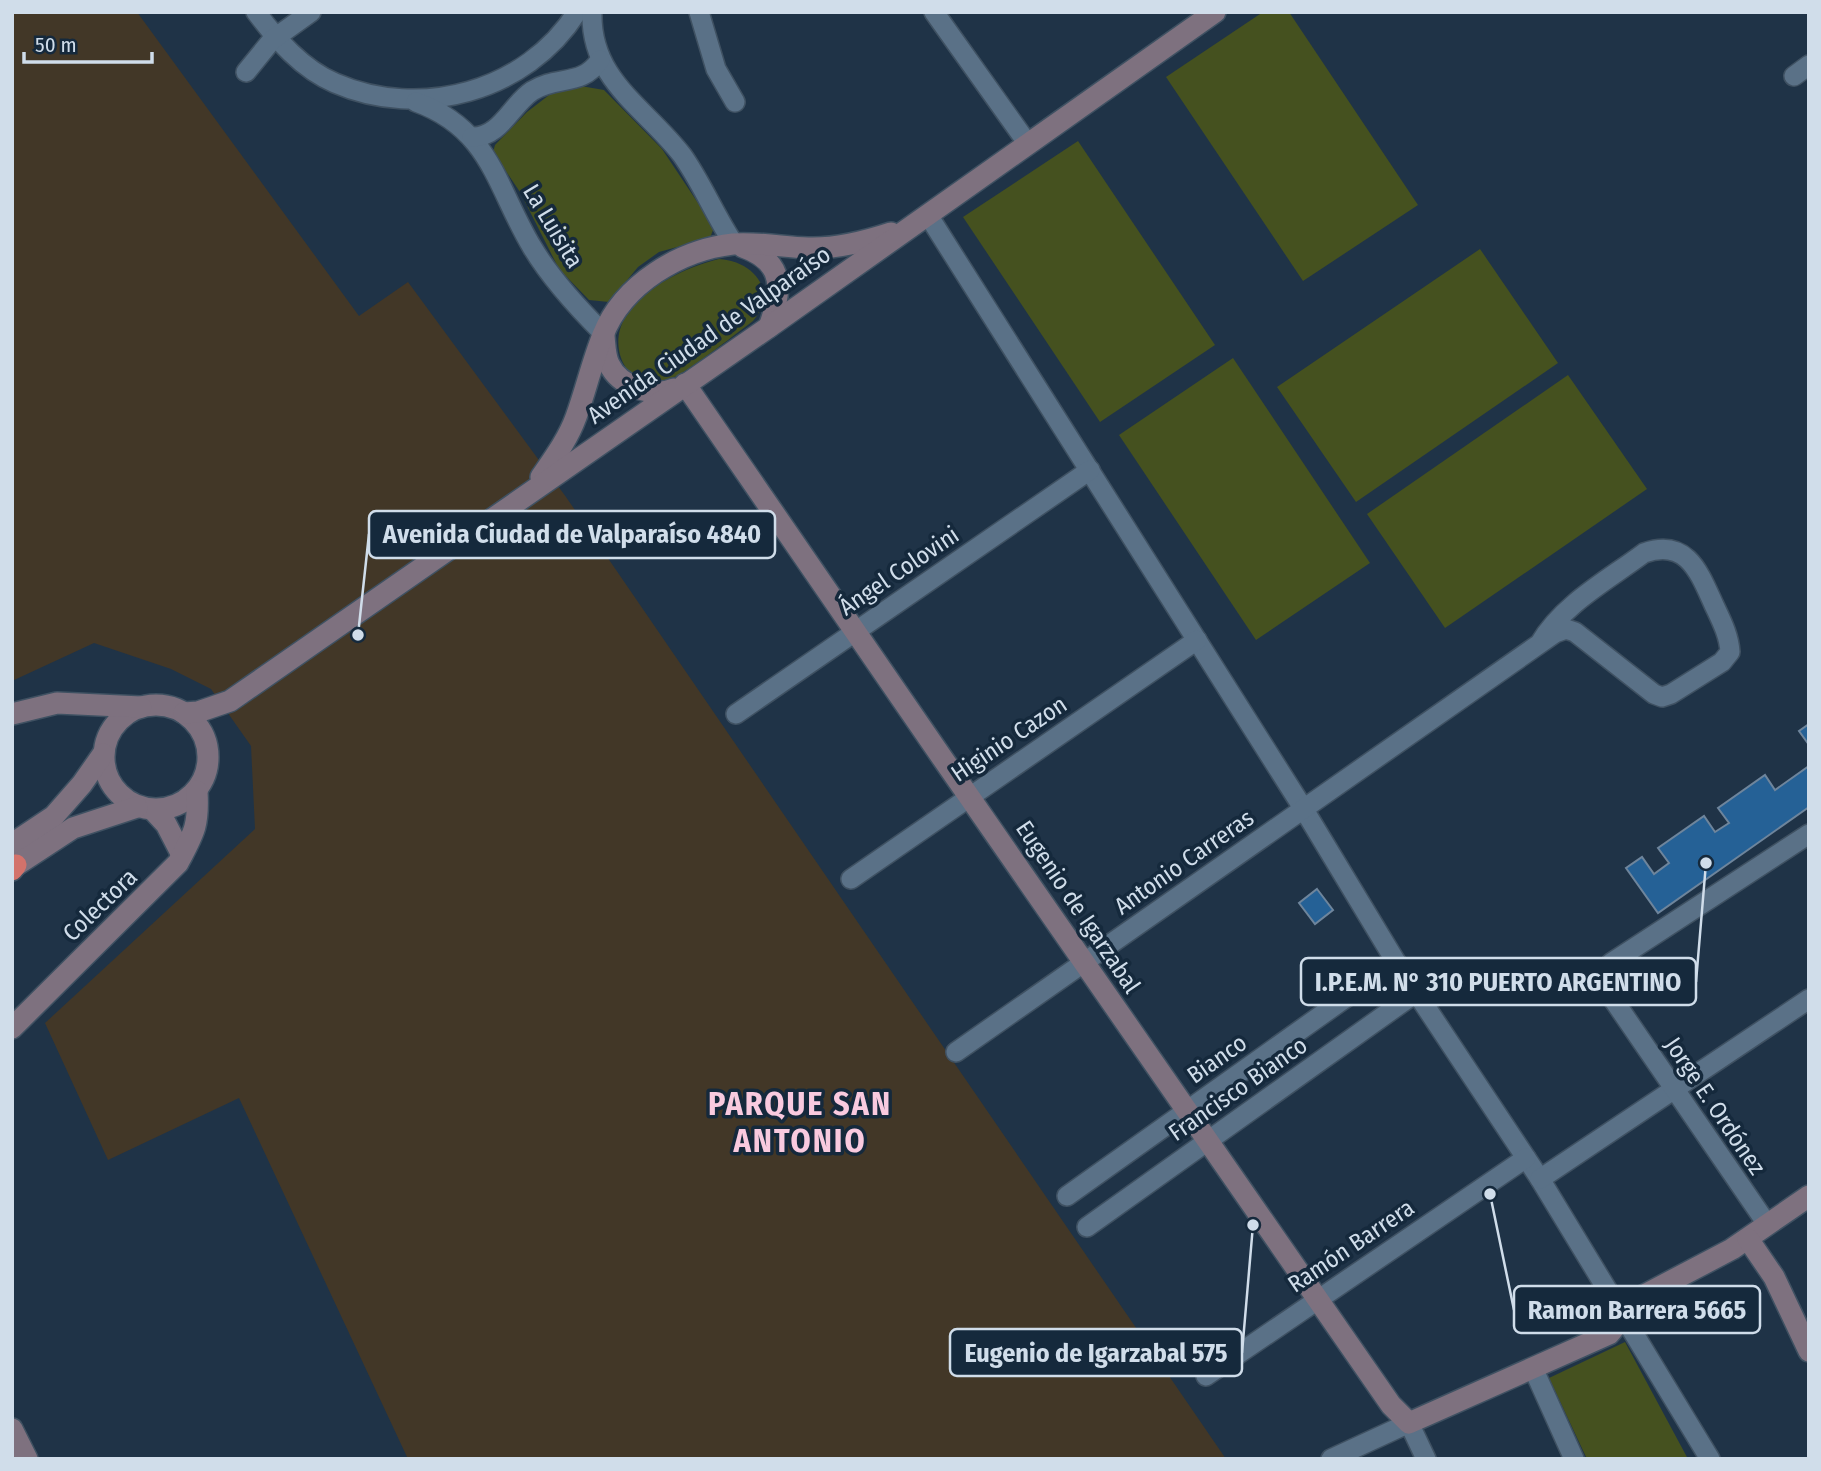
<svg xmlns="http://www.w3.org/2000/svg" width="1821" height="1471" viewBox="0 0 1821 1471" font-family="'Fira Sans Condensed',sans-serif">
<rect width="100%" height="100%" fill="#1f3347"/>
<polygon fill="#423727" points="12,12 137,12 359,316 408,282 566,497 1226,1459 408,1459 239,1098 108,1160 45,1023 255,829 251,746 211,689 171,669 94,643 12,681"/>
<g fill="#45511f">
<polygon points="1263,12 1289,12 1418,205 1303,281 1166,77"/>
<polygon points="575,85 604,90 662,149 700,206 713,230 710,238 659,252 638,267 609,302 589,300 559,269 520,192 493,152 495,145 527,112 553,92"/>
<polygon points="1078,141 1215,345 1100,422 963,217"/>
<polygon points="1480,249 1558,363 1356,502 1277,387"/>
<path d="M719,259c34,2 60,32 34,62 -19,14 -70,55 -89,61 -37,9 -57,-35 -39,-64 20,-32 59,-50 94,-59z"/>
<polygon points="1233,358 1370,563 1256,640 1119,435"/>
<polygon points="1568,375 1647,489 1445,628 1367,514"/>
<polygon points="1625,1342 1688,1459 1587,1459 1549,1378"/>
</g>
<g fill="#256196" stroke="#6e859c" stroke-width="2">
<polygon points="1809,724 1809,745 1799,731"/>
<polygon points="1809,766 1809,807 1658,913 1626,868 1642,857 1654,874 1669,863 1658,848 1704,816 1715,832 1729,823 1718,808 1765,775 1775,790"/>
<polygon points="1317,889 1333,910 1315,924 1299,903"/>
</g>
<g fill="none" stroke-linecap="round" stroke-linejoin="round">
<defs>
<g id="street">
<path d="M256,12c21,28 46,57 79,71 85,37 191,9 242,-71"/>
<path d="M592,12c-2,68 53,95 90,143 20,28 33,61 52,89"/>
<polyline points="699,12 716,69 735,102"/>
<polyline points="934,12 1028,144"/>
<polyline points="246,72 272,40 311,12"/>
<polyline points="1794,76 1809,65"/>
<path d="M416,102c75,27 80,85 116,145 19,32 45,60 71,86"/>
<path d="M472,137c28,1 39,-32 60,-46 25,-16 50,-4 68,-31"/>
<polyline points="928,215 1303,808 1396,962 1540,1179 1710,1459"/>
<polyline points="736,714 1090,470"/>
<polyline points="851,879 1197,640"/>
<path d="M956,1052l599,-419 11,-4 9,3 79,62 8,3 9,-3 51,-32 8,-10c-1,-17 -9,-32 -16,-47 -15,-33 -27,-67 -70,-52 -36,27 -81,51 -104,90"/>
<polyline points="1540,1179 1809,999"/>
<polyline points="1067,1196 1396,962"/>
<polyline points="1767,1224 1606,989 1605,978 1611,963 1809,834"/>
<polyline points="1087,1227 1417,992"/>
<polyline points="1533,1368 1574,1459"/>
<polyline points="1206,1376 1526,1158"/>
<polyline points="1331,1459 1409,1423 1426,1459"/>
</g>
<g id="secondary">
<path d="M743,247c43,15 39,44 26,80"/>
<path d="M604,336c1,9 1,20 5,28 10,22 44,34 65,25"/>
<path d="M685,384c233,342 471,680 706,1021l18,18 200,-89c12,-12 8,-22 26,-34l97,-51 77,-53"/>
<path d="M541,477c13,-19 27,-38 35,-60 10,-27 16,-55 27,-82 20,-51 77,-85 130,-91 24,-2 50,3 75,4 29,1 56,-6 83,-15"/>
<circle cx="156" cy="757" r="52"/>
<polyline points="184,713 198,712 230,701 769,327 1215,12"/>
<polyline points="12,714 57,703 141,707"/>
<polyline points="153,810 166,824 182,855"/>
<polyline points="12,844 54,816 82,784 103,754"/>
<polyline points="12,868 73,828 137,807"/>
<path d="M12,1028l166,-165c16,-30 21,-37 19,-72"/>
<polyline points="1748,1239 1774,1277 1809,1351"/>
<polyline points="12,1429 27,1459"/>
</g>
<polyline id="highway" points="12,870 16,865"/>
</defs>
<use href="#street" stroke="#3f5162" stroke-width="22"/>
<use href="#secondary" stroke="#3f5162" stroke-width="24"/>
<use href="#highway" stroke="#3f5162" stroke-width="24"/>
<use href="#street" stroke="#5a7187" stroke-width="19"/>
<use href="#secondary" stroke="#7e717f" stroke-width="21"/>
<use href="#highway" stroke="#d3726b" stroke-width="21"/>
</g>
<g text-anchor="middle" stroke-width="7" stroke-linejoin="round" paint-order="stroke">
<g font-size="24" fill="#d0ddea" stroke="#15293c">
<text transform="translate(553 226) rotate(59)" y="8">La Luisita</text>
<text transform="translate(709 335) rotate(-35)" y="8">Avenida Ciudad de Valparaíso</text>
<text transform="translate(899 571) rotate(-34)" y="8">Ángel Colovini</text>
<text transform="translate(1009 739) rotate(-34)" y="8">Higinio Cazon</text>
<text transform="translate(1184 862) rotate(-35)" y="8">Antonio Carreras</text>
<text transform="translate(100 905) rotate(-44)" y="8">Colectora</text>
<text transform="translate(1078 907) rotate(56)" y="8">Eugenio de Igarzabal</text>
<text transform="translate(1217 1059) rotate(-35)" y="8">Bianco</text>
<text transform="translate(1238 1089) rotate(-35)" y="8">Francisco Bianco</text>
<text transform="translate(1715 1106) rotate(56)" y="8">Jorge E. Ordónez</text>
<text transform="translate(1351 1246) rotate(-34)" y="8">Ramón Barrera</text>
</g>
<g font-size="32" font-weight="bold" letter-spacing="2" fill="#f9cadf" stroke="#15293c">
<text x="800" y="1115">PARQUE SAN<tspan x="800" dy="37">ANTONIO</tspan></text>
</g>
</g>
<path fill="none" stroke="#d0ddea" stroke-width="2.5" d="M358 635L369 534M1706 863L1696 982M1490 1194L1514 1310M1253 1225L1242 1353"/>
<g fill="#d0ddea" stroke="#15293c" stroke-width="2.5">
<circle cx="358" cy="635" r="7"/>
<circle cx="1706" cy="863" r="7"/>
<circle cx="1490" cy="1194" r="7"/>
<circle cx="1253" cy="1225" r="7"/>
</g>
<g fill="#15293c" stroke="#d0ddea" stroke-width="2.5">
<rect x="369" y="511" width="406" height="47" rx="7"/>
<rect x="1301" y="958" width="395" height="47" rx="7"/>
<rect x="1514" y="1286" width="246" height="47" rx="7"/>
<rect x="950" y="1329" width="292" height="47" rx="7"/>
</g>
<g font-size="26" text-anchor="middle" font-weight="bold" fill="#d0ddea">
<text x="572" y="543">Avenida Ciudad de Valparaíso 4840</text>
<text x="1498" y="991">I.P.E.M. N° 310 PUERTO ARGENTINO</text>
<text x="1637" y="1319">Ramon Barrera 5665</text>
<text x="1096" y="1362">Eugenio de Igarzabal 575</text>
</g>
<rect width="1821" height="1471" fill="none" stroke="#d0ddea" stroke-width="28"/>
<path d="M24 52v10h128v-10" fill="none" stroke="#d0ddea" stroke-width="3.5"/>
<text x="35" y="52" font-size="21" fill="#d0ddea" stroke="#15293c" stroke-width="5" paint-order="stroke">50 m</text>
</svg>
